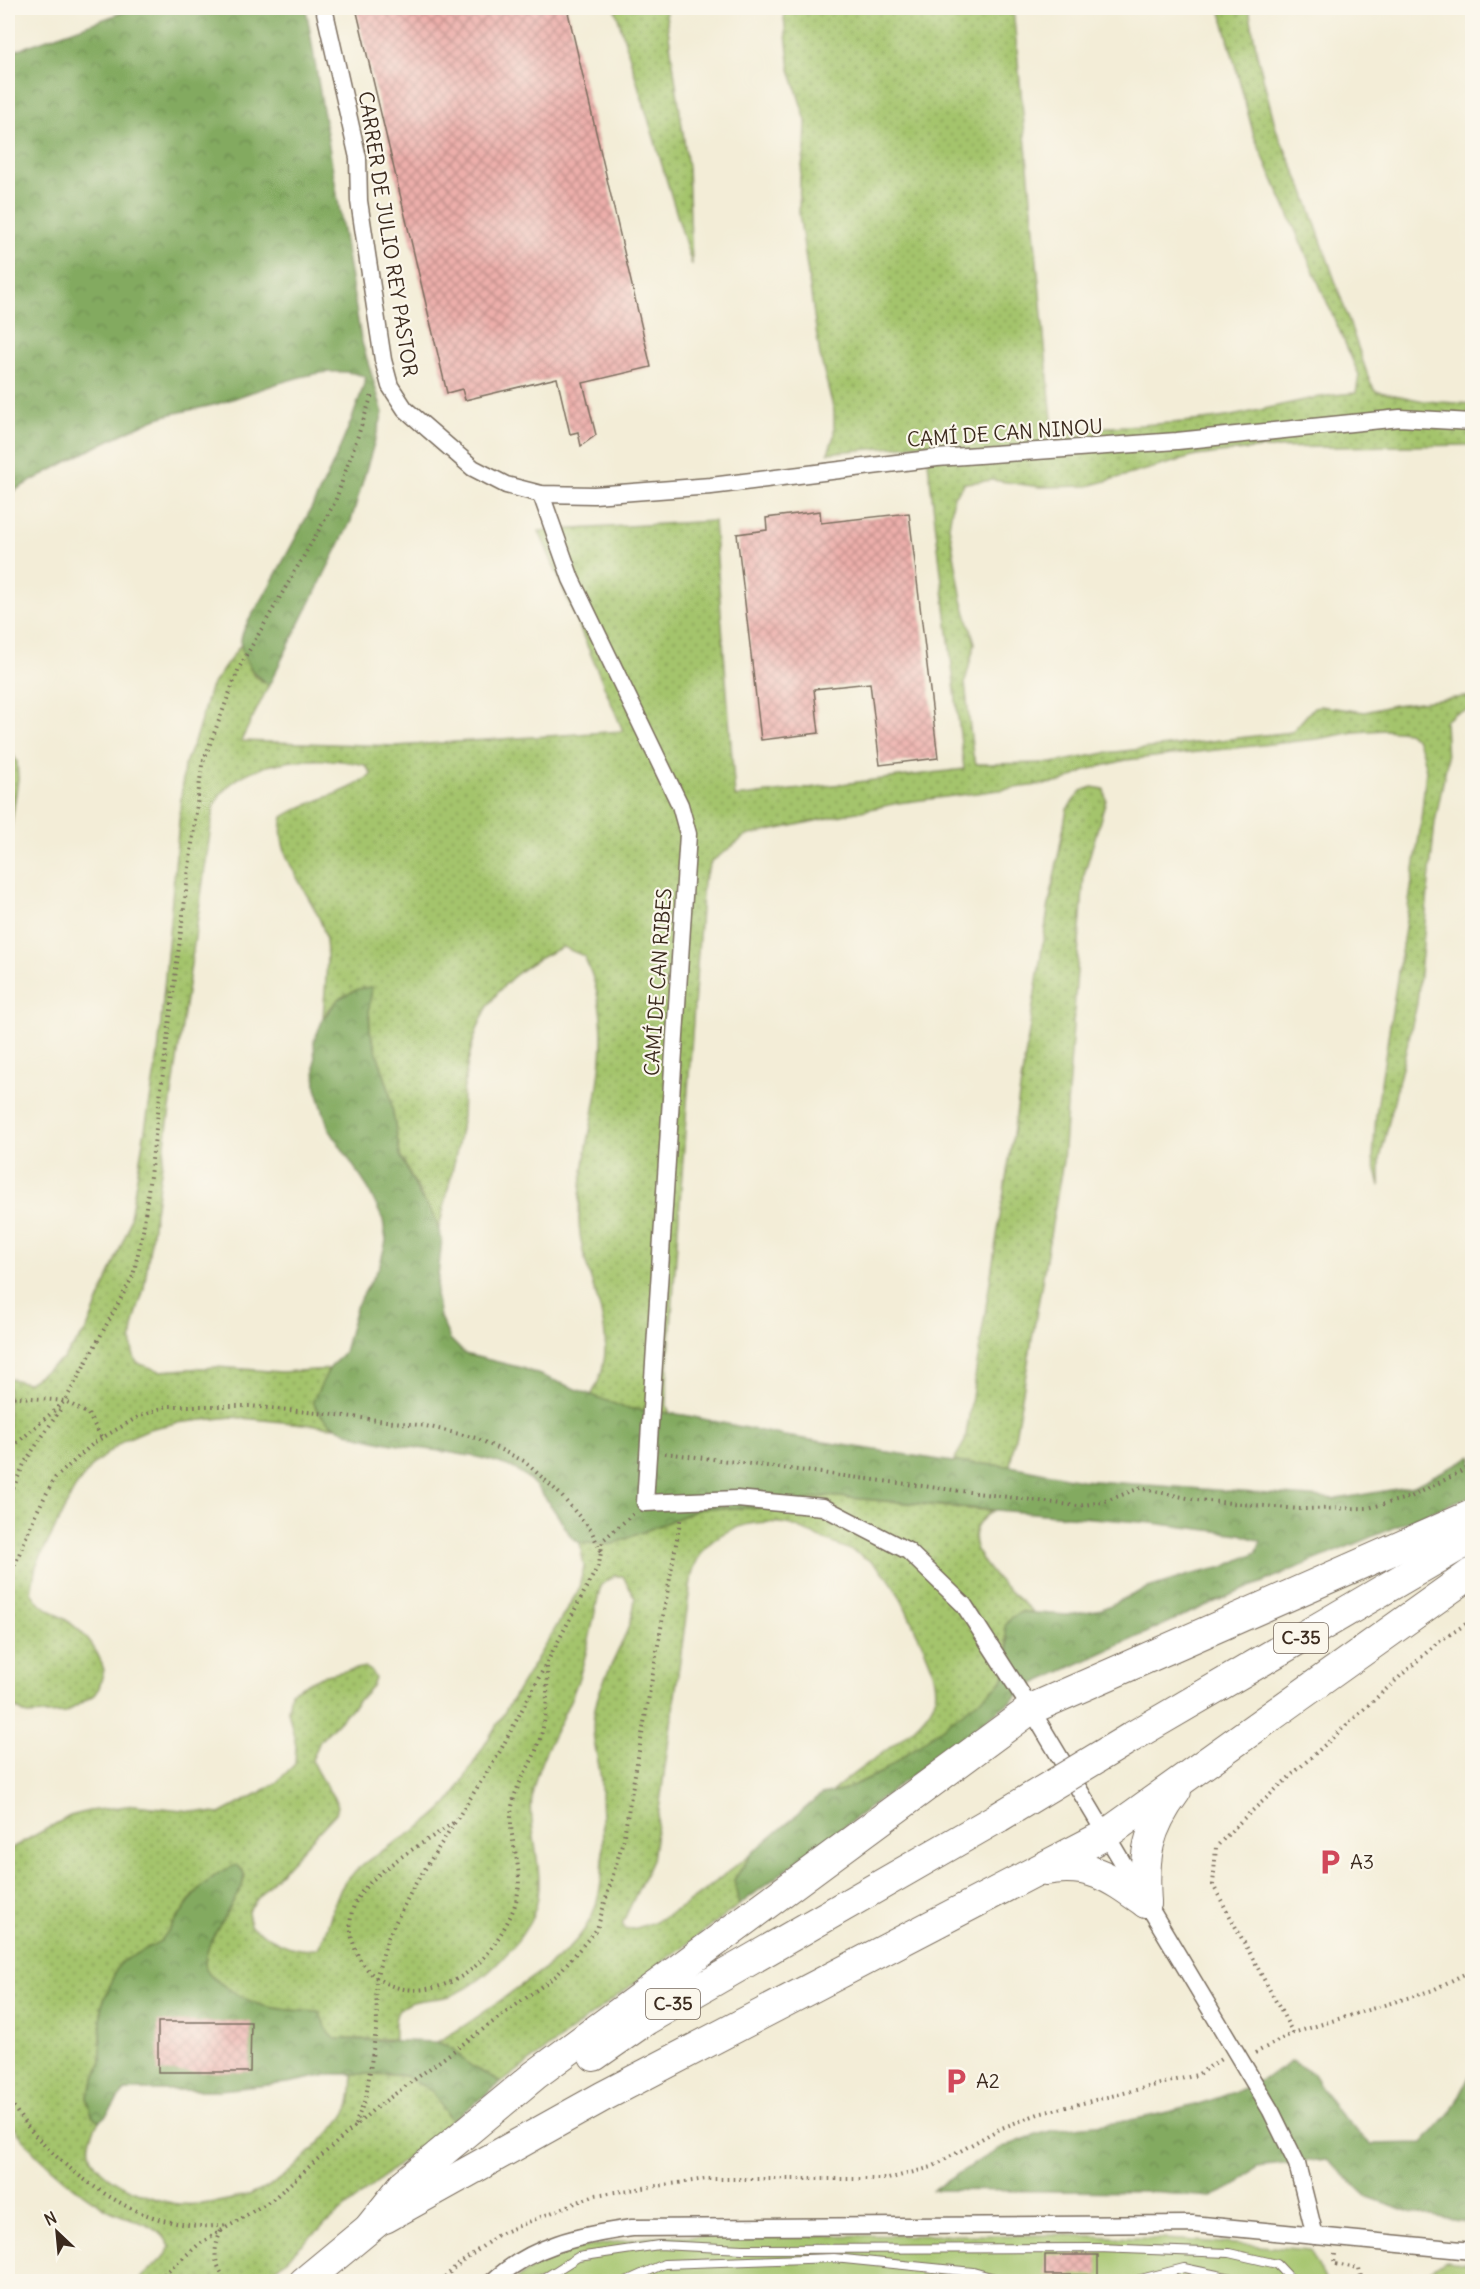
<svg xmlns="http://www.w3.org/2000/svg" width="1480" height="2289" viewBox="0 0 1480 2289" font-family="Delius,sans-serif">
<defs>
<pattern id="grass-dots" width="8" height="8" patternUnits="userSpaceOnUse" patternTransform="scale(1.5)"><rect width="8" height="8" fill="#a4c46c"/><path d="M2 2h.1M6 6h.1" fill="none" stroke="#879f58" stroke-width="1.8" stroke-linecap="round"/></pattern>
<pattern id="forest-crowns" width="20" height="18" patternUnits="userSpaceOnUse" patternTransform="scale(1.5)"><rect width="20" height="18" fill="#83aa60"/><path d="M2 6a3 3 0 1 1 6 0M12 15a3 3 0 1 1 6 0" fill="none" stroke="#6c8b4f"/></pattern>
<pattern id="building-cross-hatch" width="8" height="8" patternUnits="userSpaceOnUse" patternTransform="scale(1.5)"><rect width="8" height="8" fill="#edafab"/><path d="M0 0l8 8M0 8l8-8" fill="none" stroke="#c18f8b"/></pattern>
</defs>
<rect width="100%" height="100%" fill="#fbf7ec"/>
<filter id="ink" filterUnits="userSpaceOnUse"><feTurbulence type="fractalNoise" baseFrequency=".0167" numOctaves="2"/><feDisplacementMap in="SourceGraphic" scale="12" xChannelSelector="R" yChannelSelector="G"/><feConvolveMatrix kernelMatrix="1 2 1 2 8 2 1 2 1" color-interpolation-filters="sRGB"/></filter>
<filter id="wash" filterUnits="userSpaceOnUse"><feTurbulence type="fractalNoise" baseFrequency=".008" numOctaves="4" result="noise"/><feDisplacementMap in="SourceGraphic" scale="24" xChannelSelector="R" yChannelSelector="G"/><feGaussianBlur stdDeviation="1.35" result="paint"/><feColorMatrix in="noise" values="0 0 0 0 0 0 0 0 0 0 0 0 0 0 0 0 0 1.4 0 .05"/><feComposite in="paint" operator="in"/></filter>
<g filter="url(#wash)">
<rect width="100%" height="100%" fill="#f3edd7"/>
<g fill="url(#grass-dots)" stroke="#707745" stroke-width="1.5">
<polygon points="615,8 665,8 688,167 692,265"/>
<path d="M783,8h230l40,423c58,-6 115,-5 173,-14 43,-7 85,-22 130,-24l3,-18 -105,-239 -34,-128h29l8,46 19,75 29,65 65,188 5,9 49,10 48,3v41l-211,3 -65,8 -108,30 -48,1 -47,-7 -28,3 -11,13 -5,30 13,74 13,43 -10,39 8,73 3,9 76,-1 54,-10 186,-21 22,-25 6,-1 45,6 29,-7 78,-9v13l-17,4 -10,8 2,41 -12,60 -18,182 -37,155v27l-7,-27 3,-44 44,-285 6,-60 -5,-21 -5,-10 -8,-7 -23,-2 -31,2 -37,7 -191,21 -36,9 -28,13 -164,21 -152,33 -35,26 -8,20 -36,500v24l3,7 -45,-5 -34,-12c38,-65 -11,-112 -12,-176 0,-89 48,-176 5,-264l-21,-9c-71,30 -91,72 -100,146 -1,14 0,28 -3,41 -6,32 -14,63 -21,95l-39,-74 -11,-65 -19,-59 -1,-23 3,-21 -43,21 -6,11c1,-25 6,-54 3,-78 -6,-42 -54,-80 -43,-124 28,-19 63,-21 89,-43l-7,-9c-46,-11 -129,-8 -151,41l-70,482c-6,23 -20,53 -7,75l23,8 57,-4 64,5 48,-3 -15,32 3,10 17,16 -102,-10 -56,6 -27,6 -25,11 -30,24 -18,22 -40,80 -5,26c6,11 14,15 25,22 24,13 40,30 48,56l-5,18 -5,7 -29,18 -38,2 -19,-12v-325l19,5 35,-23 24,-29 42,-102 30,-175 26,-288 13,-32 13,-46 31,-44 12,31 16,10 -28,56 155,5 227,-15 -84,-200 175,-10 21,276 229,-28 -38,-325 -98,9 6,-17v-25l-14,-55 -21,-143 1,-36 5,-27 1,-29 -16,-52z"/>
<polygon points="8,745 17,762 18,779 8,847"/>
<polygon points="1092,787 1104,789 1106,800 1084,875 1063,1161 1010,1466 953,1462 965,1441 1048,910 1067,809 1081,791"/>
<path d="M827,1496l166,15c-51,29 16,79 40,101h-12l-15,25 4,21 -8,23 -17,16 -103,75 -40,19 -11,2c23,-25 97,-63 104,-95 4,-19 -8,-44 -16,-61 -12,-23 -21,-53 -41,-70 -15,-13 -35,-20 -53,-27 -12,-5 -26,-14 -38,-16 -39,-7 -84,8 -95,50l-40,286 -30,64 4,6c48,-7 88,-49 126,-77l-18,27 5,25 -238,178 -30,-17 -20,-18 -14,-6c26,-14 48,-30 72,-48 34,-25 74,-46 87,-89 12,-38 5,-80 5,-119 0,-25 -11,-43 -7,-72 6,-41 38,-75 41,-116l-12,-22h-9l-13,9c-8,33 -14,74 -27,106 -13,34 -37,68 -42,105 -5,44 21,88 -4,129 -15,26 -48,60 -76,70 -15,6 -40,2 -52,14 -7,7 -5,21 -5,30h-60l-6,-5 -10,-22c-44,-3 -59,-1 -96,-27 -9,-6 -19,-12 -18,-24 2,-23 27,-55 37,-75l3,-10 -3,-7 -29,8 -19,18 -33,46 -45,29 -15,38v55l-14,35 5,17 7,6c-5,10 -11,18 -9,30 4,29 65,51 90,53 22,2 47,-3 68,-9 28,-7 51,-31 70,-51 10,-9 24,-23 30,-35 5,-9 4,-26 5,-36l52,3 27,15 19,30 -141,116 -47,44h-125l28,-26 4,-8c-10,-26 -44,-26 -65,-39 -33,-20 -81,-58 -97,-92v-266l62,-34 19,-5 45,-6 86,9 41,-22 15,-9 19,-19 1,-18 -8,-36 3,-18 30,-16 44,-9 6,4 4,8 -3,7 -52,55 -8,19c5,18 19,29 26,46l-2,7 -72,77 -16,21 2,15c19,12 46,29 68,22 14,-22 13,-52 32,-72 30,-31 76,-43 103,-79l125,-206 6,-24 -4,-24 33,1 89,-36h66z"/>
</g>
<g fill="url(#forest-crowns)" stroke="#5f6a3f" stroke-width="1.5">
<path d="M135,8h171l55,331 22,74 -32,108 -82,164c-15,-10 -25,-21 -28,-40 -2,-15 16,-36 23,-49 36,-65 82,-148 102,-219 -41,-18 -108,15 -149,27 -22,6 -47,8 -67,17 -49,22 -96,47 -142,73v-441z"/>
<path d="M372,987l-3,21 1,23 19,59 11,65 20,41 13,18 9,25 -6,56 4,22 10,22 15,15 57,14 103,40 59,7 101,21 168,26 57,4 71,14 256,19 77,-13 58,-30v39l-267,111 -171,78 -295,221 -5,-25 18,-27 69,-58 21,-4 40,-19 112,-83 8,-8 8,-23 -5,-32 7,-9 9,-5 47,3 34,-6 43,-20 44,-14 35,-8 33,-15 4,-11 -21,-7 -88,-11 -325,-27 -59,12h-66l-89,36 -33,-1 -9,-6c-10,-18 -31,-50 -47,-62 -45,-35 -193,-16 -211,-74l16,-32 15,-17 12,-45 24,-42 6,-24 -3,-21 -15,-32 -39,-59 -13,-41 -2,-47 9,-22 15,-20 20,-10z"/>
<path d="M236,1865c9,6 9,10 6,21 -10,20 -35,53 -37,75 -1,12 9,18 18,24 37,26 52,24 96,27l10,22 6,5 102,3 14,6 20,18 30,17 -50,38 -19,-30 -27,-15 -10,-2h-63l-44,9 -68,7h-94c-11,9 -14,23 -27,31l-7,-6 -5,-17 14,-35v-55l15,-38 5,-8 40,-21 39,-53 20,-16z"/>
<path d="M1292,2061l21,13 22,35 35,35 53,-1 29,-33 20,-39v152l-58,-10 -46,-16 -41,-38 -70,8 -22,19 -24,11 -62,-5 -216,-2c38,-25 76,-51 123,-60 21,-4 43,-5 64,-8 54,-10 128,-27 172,-61z"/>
</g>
<g fill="#a4c46c" stroke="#707745" stroke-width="1.5">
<polygon points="1068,2235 1183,2240 1310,2250 1326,2281 511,2282 559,2251 654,2236"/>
<polygon points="1446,2260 1472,2263 1472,2281 1415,2281"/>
</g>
<g id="blocks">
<g fill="url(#building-cross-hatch)">
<polygon points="356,8 567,8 651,367 583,383 596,435 581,446 578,432 570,434 557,378 465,400 462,389 447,393"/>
<polygon points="820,511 821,523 909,513 938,758 880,765 870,683 814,689 819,733 761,740 737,534 767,530 766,518"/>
<polygon points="158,2022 251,2022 250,2072 158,2072"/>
<rect x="1045" y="2255" width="53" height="20"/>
</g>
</g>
</g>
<g filter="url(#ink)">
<use href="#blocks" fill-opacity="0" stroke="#7b6e5f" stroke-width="1.5"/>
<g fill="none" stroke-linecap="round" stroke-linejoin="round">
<defs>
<g id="lane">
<polyline points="1133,2281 1184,2268 1250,2282"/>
<polyline points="538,2282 578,2257 659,2245 743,2249 1098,2248 1229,2253 1277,2264 1294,2282"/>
<polyline points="624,2282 664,2264 834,2258 973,2272 1009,2282"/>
<polyline points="690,2282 857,2282"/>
</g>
<g id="street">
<polyline points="324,8 358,158 359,201 383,360 390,386 405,409 473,468 506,485 541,494 594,495 711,486 937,458 1177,441 1400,418 1472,422"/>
<polyline points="541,494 571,579 680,805 688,834 645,1503 737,1499 823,1507 908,1551 964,1605 1031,1709 1271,2111 1297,2164 1315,2236"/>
<path d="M492,2282c40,-37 88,-47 140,-54l560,-4 280,27"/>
</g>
<g id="highway">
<polyline points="1130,1738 1472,1538"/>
<path d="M1045,1870c46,-8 66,8 101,33"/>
<path d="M1146,1903c-3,-47 1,-73 30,-112"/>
<polyline points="594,2056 646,2020 999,1817"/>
<polyline points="385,2218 602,2097 1105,1835 1472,1573"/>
<polyline points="370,2227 405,2183 535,2075 1031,1709 1472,1515"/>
<polyline points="304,2282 384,2216"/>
</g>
</defs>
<use href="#lane" stroke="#7b6e5f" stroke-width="10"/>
<use href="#street" stroke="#7b6e5f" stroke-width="19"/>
<use href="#highway" stroke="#7b6e5f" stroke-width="32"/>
<g stroke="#7b6e5f" stroke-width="4" stroke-dasharray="1.5 4.5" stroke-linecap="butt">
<polyline points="8,1396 65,1401 88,1414 102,1438"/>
<polyline points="8,1451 65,1401 133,1276 143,1231 202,765 239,668 335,502 373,392"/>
<polyline points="665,1453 1078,1506 1103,1502 1140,1488 1197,1500 1299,1509 1368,1508 1411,1497 1472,1466"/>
<polyline points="8,1499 25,1462 62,1407"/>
<polyline points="8,1582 35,1515 55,1478 95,1442 138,1417 167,1406 250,1406 346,1416 426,1426 476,1438 524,1461 558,1492 591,1530 601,1552"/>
<path d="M453,1823c-30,21 -70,41 -93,71 -8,12 -11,25 -9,38 9,64 78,73 122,36 16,-13 28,-33 37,-51 23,-47 -7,-73 3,-115 4,-19 15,-32 22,-49 12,-29 13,-57 12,-89"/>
<polyline points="1293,2033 1213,1885 1216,1847 1241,1821 1438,1642 1472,1620"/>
<polyline points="1255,2053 1293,2033 1433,1990 1472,1970"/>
<path d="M8,2096c19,43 86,97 129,115 28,12 61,18 90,14"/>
<polyline points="355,2125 366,2097 377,2024 376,1978 388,1937 414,1886 498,1755 599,1564 603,1540 633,1514"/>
<path d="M221,2231c-9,21 -7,32 6,51"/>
<polyline points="1335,2254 1334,2264 1359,2268 1362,2282"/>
<polyline points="155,2282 198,2245 273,2199 373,2110 557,1975 597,1929 623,1841 681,1516"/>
<polyline points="441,2282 454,2268 499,2234 595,2195 706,2179 888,2179 932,2167 999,2129 1038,2114 1197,2075 1221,2059"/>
</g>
<use href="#lane" stroke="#fff" stroke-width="8"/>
<use href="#street" stroke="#fff" stroke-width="16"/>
<use href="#highway" stroke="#fff" stroke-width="30"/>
<defs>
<polyline id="highway-bridge" points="999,1817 1130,1738"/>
</defs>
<use href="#highway-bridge" stroke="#7b6e5f" stroke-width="32" stroke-linecap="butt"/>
<use href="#highway-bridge" stroke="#fff" stroke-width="30"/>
</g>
</g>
<defs>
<symbol id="parking-bare" viewBox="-9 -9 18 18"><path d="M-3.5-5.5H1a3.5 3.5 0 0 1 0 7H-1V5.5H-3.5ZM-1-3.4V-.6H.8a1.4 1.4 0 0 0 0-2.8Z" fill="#d1495b" stroke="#fbf7ec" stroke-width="2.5" paint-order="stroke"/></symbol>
</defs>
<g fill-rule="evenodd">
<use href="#parking-bare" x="1311" y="1843" width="38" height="38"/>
<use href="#parking-bare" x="937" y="2062" width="38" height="38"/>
</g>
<g text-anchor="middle" stroke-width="4.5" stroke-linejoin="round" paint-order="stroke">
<g fill="#fbf7ec" stroke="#75685c" stroke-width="1.5">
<rect x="1274" y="1623" width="54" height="30" rx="4.5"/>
<rect x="646" y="1989" width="54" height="30" rx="4.5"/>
</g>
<g font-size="18" font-weight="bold" fill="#3b2a1e">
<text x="1301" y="1644">C-35</text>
<text x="673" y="2010">C-35</text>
</g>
<g font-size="20" fill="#3b2a1e" stroke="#fbf7ec">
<text transform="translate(388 234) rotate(81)" y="7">CARRER DE JULIO REY PASTOR</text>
<text transform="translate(1005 433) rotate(-4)" y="7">CAMÍ DE CAN NINOU</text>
<text transform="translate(658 982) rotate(-86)" y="7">CAMÍ DE CAN RIBES</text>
</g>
<g font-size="20" fill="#3b2a1e" stroke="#fbf7ec" text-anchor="start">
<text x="1350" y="1869">A3</text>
<text x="976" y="2088">A2</text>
</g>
</g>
<rect width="1480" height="2289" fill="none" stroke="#fbf7ec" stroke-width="30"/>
<g transform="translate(57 2232) rotate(334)" stroke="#fbf7ec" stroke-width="4.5" paint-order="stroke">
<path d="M0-4.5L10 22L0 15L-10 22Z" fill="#3b2a1e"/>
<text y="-9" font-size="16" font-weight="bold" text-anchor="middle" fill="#3b2a1e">N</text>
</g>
</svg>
